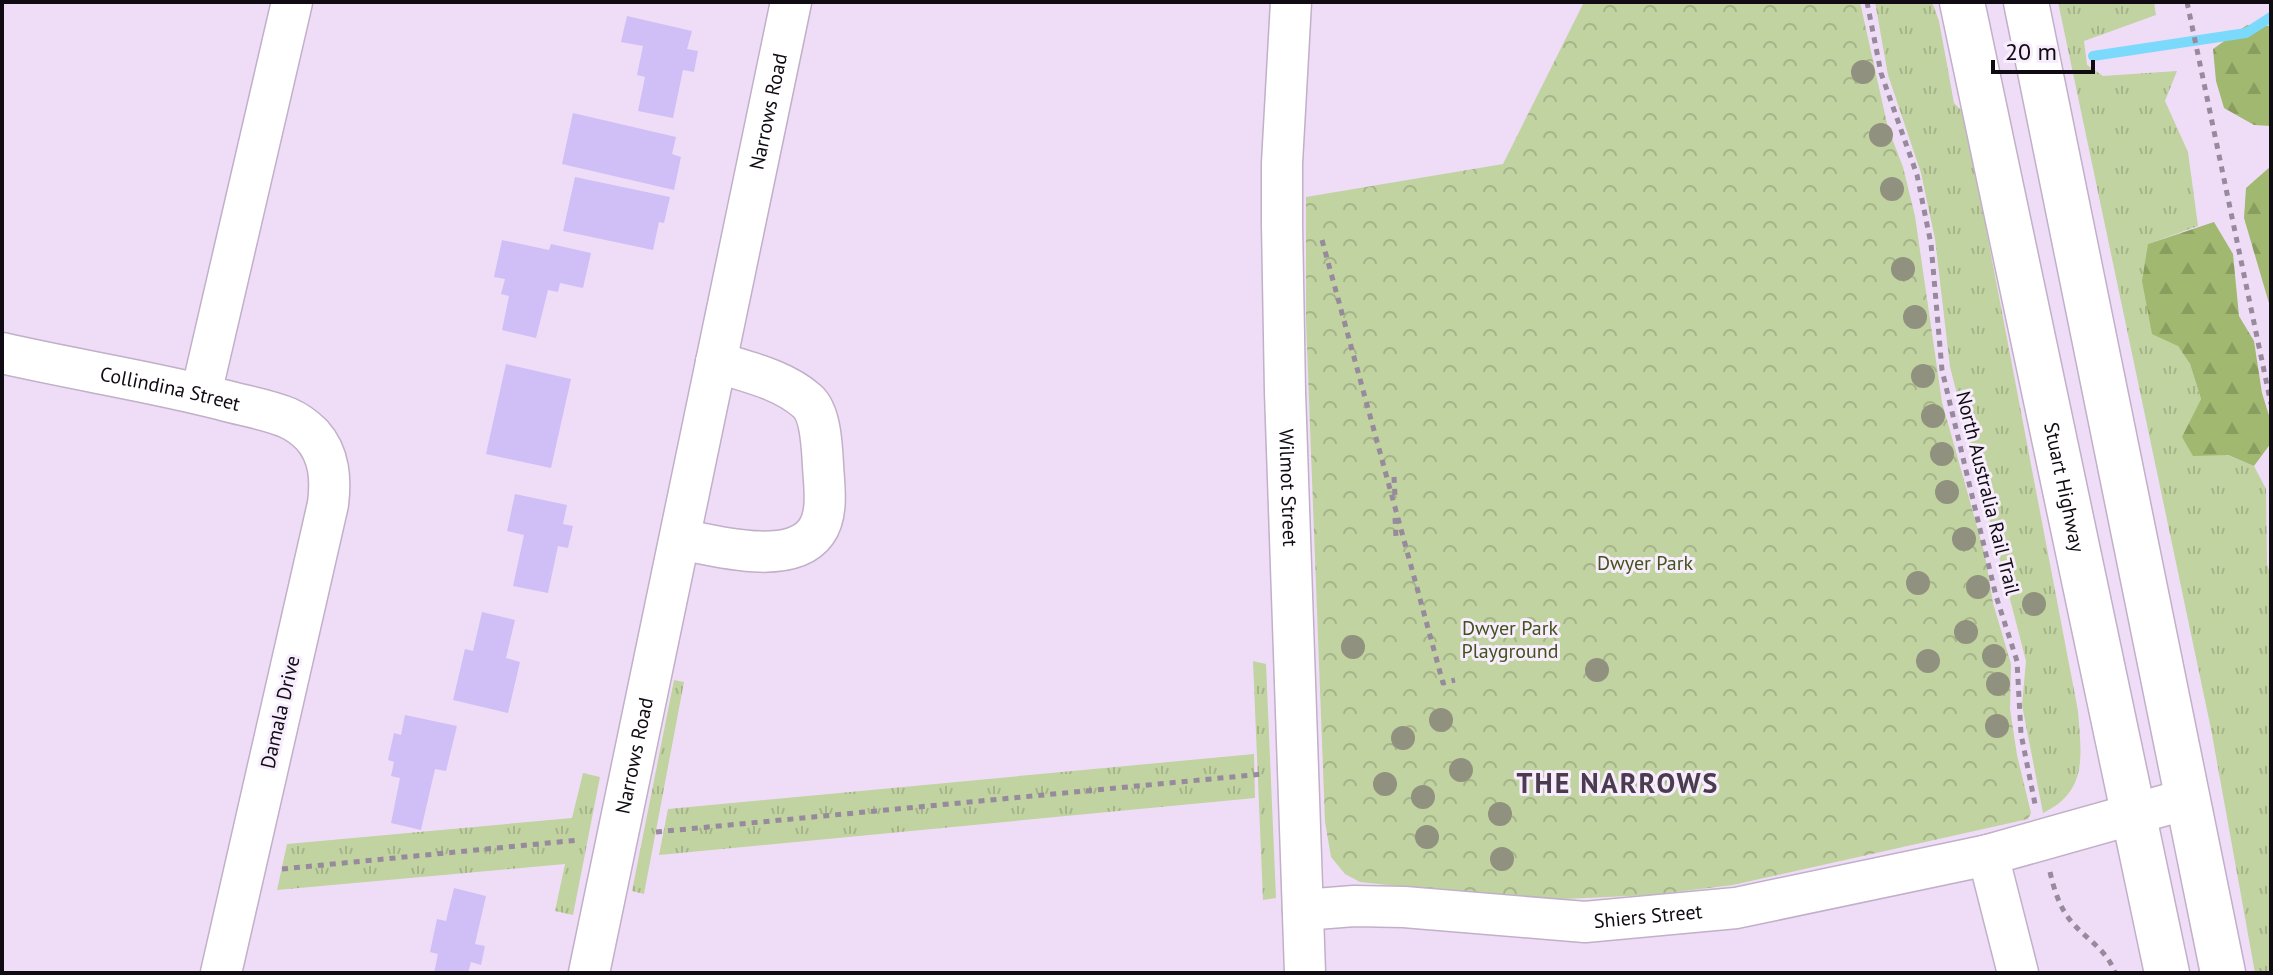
<svg xmlns="http://www.w3.org/2000/svg" width="2273" height="975" viewBox="0 0 2273 975" font-family="'PT Sans',sans-serif">
<defs>
<pattern id="grass-tufts" width="24" height="20" patternUnits="userSpaceOnUse" patternTransform="scale(2)"><rect width="24" height="20" fill="#c1d3a0"/><path d="M3 7l-1-3M5 7V3M7 7l1-3M15 17l-1-3M17 17v-4M19 17l1-3" fill="none" stroke="#a5b489"/></pattern>
<pattern id="forest-firs" width="22" height="20" patternUnits="userSpaceOnUse" patternTransform="scale(2)"><rect width="22" height="20" fill="#a0b86f"/><path d="M5 1l3.5 6h-7zM16 11l3.5 6h-7z" fill="#899d5f"/></pattern>
<pattern id="park-crowns" width="20" height="18" patternUnits="userSpaceOnUse" patternTransform="scale(2)"><rect width="20" height="18" fill="#c1d3a0"/><path d="M2 6a3 3 0 1 1 6 0M12 15a3 3 0 1 1 6 0" fill="none" stroke="#a5b489"/></pattern>
</defs>
<rect width="100%" height="100%" fill="#efddf7"/>
<g fill="url(#grass-tufts)">
<path d="M1875,2h57l7,19 15,82 10,10 114,598c3,43 11,80 -35,102l-21,-108 4,-44 -76,-294 -15,-128 -14,-66 -33,-98z"/>
<polygon points="2058,2 2154,2 2156,15 2084,41 2087,65 2103,76 2177,71 2165,101 2188,152 2198,226 2148,244 2178,346 2190,364 2201,399 2183,437 2254,466 2266,489 2267,564 2271,576 2271,973 2255,973 2211,729"/>
<polygon points="1253,661 1266,664 1276,898 1263,900"/>
<polygon points="674,680 684,682 644,894 632,891"/>
<polygon points="1254,754 1255,798 659,855 668,809"/>
<polygon points="583,773 600,777 573,915 555,911 565,864 277,890 287,844 572,818"/>
</g>
<g fill="url(#forest-firs)">
<polygon points="2247,25 2271,26 2271,126 2254,125 2224,108 2216,81 2213,49"/>
<polygon points="2271,166 2271,310 2244,218 2246,188"/>
<polygon points="2214,222 2233,254 2239,316 2254,341 2262,393 2271,422 2271,443 2254,466 2228,455 2193,456 2182,437 2201,399 2190,364 2178,346 2152,334 2142,281 2148,244"/>
</g>
<polygon fill="url(#park-crowns)" points="1584,2 1860,2 1888,128 1903,167 1915,216 1942,402 1985,555 1993,603 2011,664 2010,709 2017,755 2031,813 2028,819 1733,885 1651,895 1563,899 1497,897 1360,882 1345,874 1331,857 1325,822 1306,321 1306,197 1503,164"/>
<g fill="none" stroke-linecap="round" stroke-linejoin="round">
<polyline stroke="#7bd9fc" stroke-width="10" points="2093,56 2246,33 2271,17"/>
</g>
<g fill="#d0bef7">
<polygon points="627,16 692,31 687,49 698,51 694,72 683,70 673,118 638,111 645,77 637,75 643,46 621,42"/>
<polygon points="573,113 676,137 672,154 681,157 674,190 562,164"/>
<polygon points="575,177 670,197 664,223 659,222 653,250 563,231"/>
<polygon points="502,240 549,250 551,244 591,253 583,288 560,283 558,292 548,290 536,338 502,330 509,296 501,294 505,279 494,277"/>
<polygon points="506,364 571,379 551,468 486,454"/>
<polygon points="515,494 567,505 563,524 573,526 568,548 558,546 548,593 513,586 524,535 507,531"/>
<polygon points="482,612 515,620 506,658 520,662 508,713 453,700 465,649 473,651"/>
<polygon points="405,715 457,726 446,771 435,769 421,830 391,823 400,778 391,776 394,762 388,760 394,733 401,735"/>
<polygon points="454,888 486,896 475,944 485,946 481,965 471,962 468,973 434,973 438,954 430,952 437,919 446,921"/>
</g>
<g fill="none" stroke-linecap="round" stroke-linejoin="round">
<defs>
<g id="minor">
<path id="s1" d="M1291,2l-9,161v61l3,168 20,581"/>
<path id="s2" d="M2,353c73,17 148,28 221,47 21,6 44,9 65,18 9,4 17,10 24,17 18,20 19,45 16,69l-107,469"/>
<polyline points="201,394 292,2"/>
<path d="M680,539c35,7 111,28 136,-7 13,-18 8,-46 7,-67 -1,-17 -2,-52 -16,-64 -25,-22 -60,-29 -91,-39"/>
<polyline points="1988,855 2018,973"/>
<path id="s3" d="M1303,910l51,-4 50,1 181,15 151,-14 252,-53 199,-56"/>
<path id="s4" d="M589,973l202,-971"/>
</g>
<g id="highway">
<path id="s5" d="M1962,2l205,971"/>
<polyline points="2026,2 2223,973"/>
</g>
</defs>
<use href="#minor" stroke="#c1b0c8" stroke-width="43"/>
<use href="#highway" stroke="#c1b0c8" stroke-width="47"/>
<g stroke="#978a9d" stroke-width="5" stroke-dasharray="6 6" stroke-linecap="butt">
<polyline points="1867,2 1881,73 1917,175 1931,244 1942,370 1996,596 2017,661 2021,734 2035,804"/>
<polyline points="2187,2 2271,404"/>
<polyline points="1322,240 1443,683 1455,680"/>
<polyline points="1394,477 1395,496"/>
<polyline points="1395,518 1396,537"/>
<polyline points="656,832 1263,774"/>
<polyline points="282,869 579,840"/>
<path d="M2050,872c4,17 9,34 20,48 15,19 37,29 45,53"/>
</g>
<use href="#minor" stroke="#fff" stroke-width="40"/>
<use href="#highway" stroke="#fff" stroke-width="44"/>
</g>
<g fill="#90917f">
<circle cx="1863" cy="72" r="12"/>
<circle cx="1881" cy="135" r="12"/>
<circle cx="1892" cy="189" r="12"/>
<circle cx="1903" cy="269" r="12"/>
<circle cx="1915" cy="317" r="12"/>
<circle cx="1923" cy="376" r="12"/>
<circle cx="1933" cy="416" r="12"/>
<circle cx="1942" cy="454" r="12"/>
<circle cx="1947" cy="492" r="12"/>
<circle cx="1964" cy="539" r="12"/>
<circle cx="1918" cy="583" r="12"/>
<circle cx="1978" cy="587" r="12"/>
<circle cx="2034" cy="604" r="12"/>
<circle cx="1966" cy="632" r="12"/>
<circle cx="1353" cy="647" r="12"/>
<circle cx="1994" cy="656" r="12"/>
<circle cx="1928" cy="661" r="12"/>
<circle cx="1597" cy="670" r="12"/>
<circle cx="1998" cy="684" r="12"/>
<circle cx="1441" cy="720" r="12"/>
<circle cx="1997" cy="726" r="12"/>
<circle cx="1403" cy="738" r="12"/>
<circle cx="1461" cy="770" r="12"/>
<circle cx="1385" cy="784" r="12"/>
<circle cx="1423" cy="797" r="12"/>
<circle cx="1500" cy="814" r="12"/>
<circle cx="1427" cy="837" r="12"/>
<circle cx="1502" cy="859" r="12"/>
</g>
<g text-anchor="middle" stroke-width="6" stroke-linejoin="round" paint-order="stroke">
<g font-size="20" fill="#100a12" stroke="#f8edfd">
<text dy="7" stroke="none"><textPath href="#s4" startOffset="880">Narrows Road</textPath></text>
<text dy="7" stroke="none"><textPath href="#s2" startOffset="172">Collindina Street</textPath></text>
<text dy="7" stroke="none"><textPath href="#s1" startOffset="486">Wilmot Street</textPath></text>
<text dy="7" stroke="none"><textPath href="#s5" startOffset="496">Stuart Highway</textPath></text>
<text transform="translate(1988 493) rotate(76)" y="7">North Australia Rail Trail</text>
<text transform="translate(280 712) rotate(-77)" y="7">Damala Drive</text>
<text dy="7" stroke="none"><textPath href="#s4" startOffset="222">Narrows Road</textPath></text>
<text dy="7" stroke="none"><textPath href="#s3" startOffset="346">Shiers Street</textPath></text>
</g>
<g font-size="20" fill="#43521d" stroke="#f8edfd">
<text x="1645" y="570">Dwyer Park</text>
<text x="1510" y="635">Dwyer Park<tspan x="1510" dy="23">Playground</tspan></text>
</g>
<g font-size="28" font-weight="bold" letter-spacing="2" fill="#4a3b4f" stroke="#f8edfd">
<text x="1618" y="793">THE NARROWS</text>
</g>
</g>
<rect width="2273" height="975" fill="none" stroke="#100a12" stroke-width="8"/>
<path d="M1993 60v12h100v-12" fill="none" stroke="#100a12" stroke-width="4"/>
<text x="2005" y="60" font-size="24" fill="#100a12" stroke="#f8edfd" stroke-width="6" paint-order="stroke">20 m</text>
</svg>
